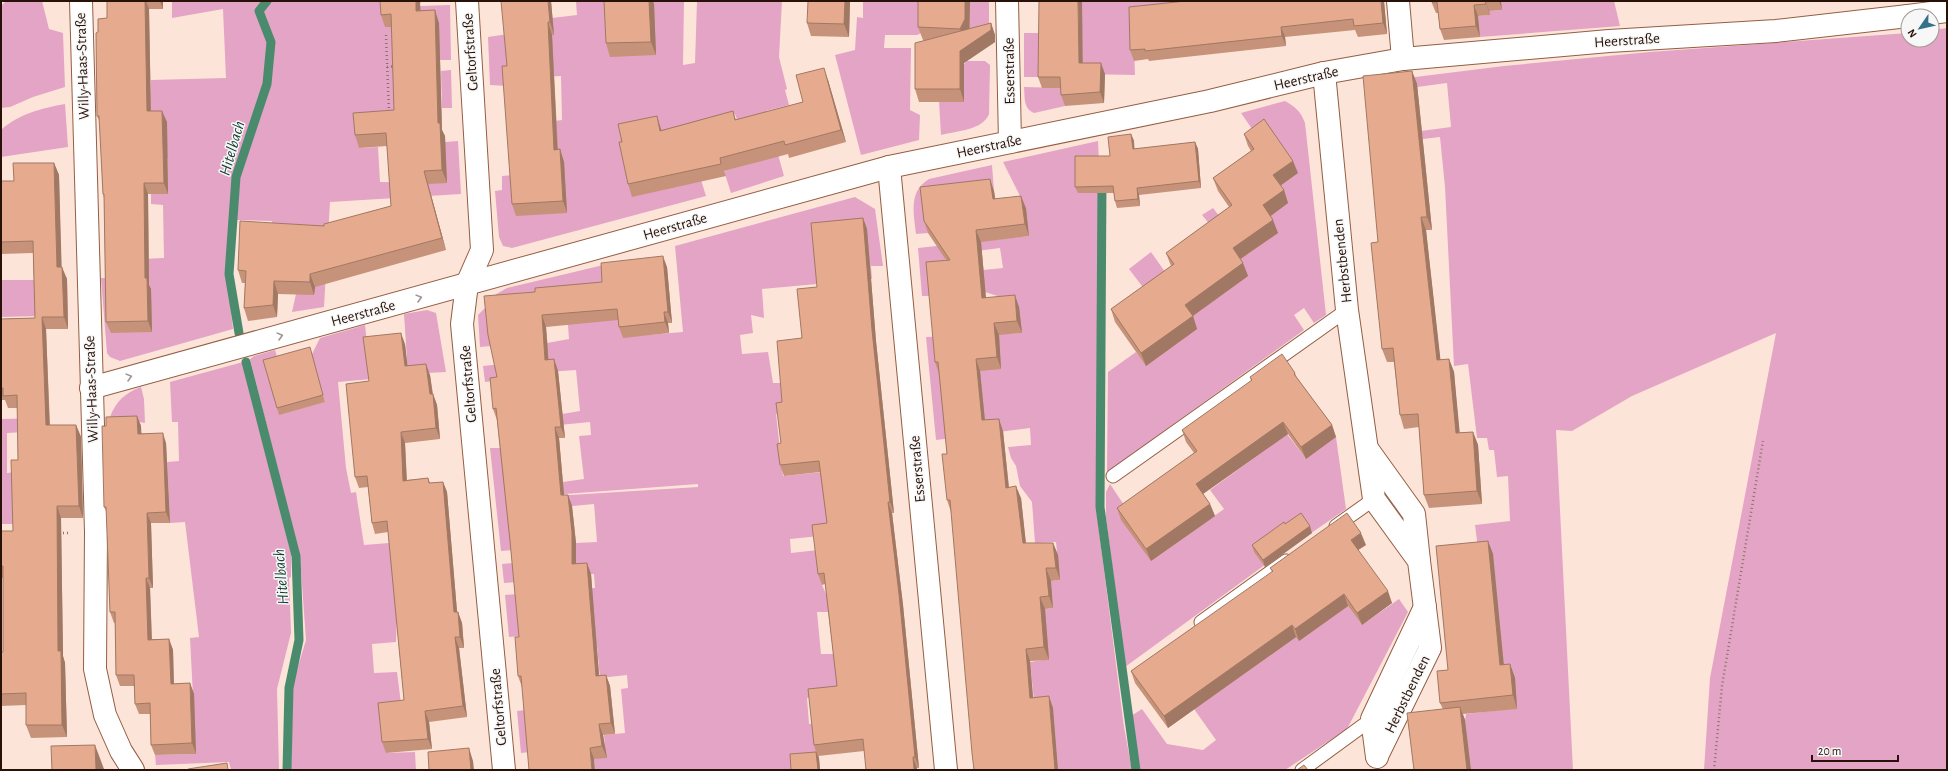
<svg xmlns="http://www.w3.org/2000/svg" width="1948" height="771" viewBox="0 0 1948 771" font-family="'Alegreya Sans',sans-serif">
<rect width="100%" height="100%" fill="#fde4d8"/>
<g fill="#e4a4c5" fill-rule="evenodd">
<polygon points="6,1 42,1 49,29 63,33 65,87 33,97 10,107 1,108 1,6"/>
<polygon points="172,1 264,1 257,11 269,43 265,85 249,125 234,179 226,266 233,329 120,361 110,357 107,353 101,278 143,278 141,259 164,258 163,205 151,204 151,194 168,194 168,158 143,158 151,123 151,80 226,78 223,9 172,18"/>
<polygon points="270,1 384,1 396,27 398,109 359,148 378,147 380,182 447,183 445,142 458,141 461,194 330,202 324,307 292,312 296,294 272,235 272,221 236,220 239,177 259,115 270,86 274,44 262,12"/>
<polygon points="576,1 684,1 683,65 695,63 697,1 782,1 779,57 787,89 785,90 789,105 766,111 784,176 731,193 724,171 753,163 735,114 697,123 695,161 706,196 512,248 503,246 499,237 495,191 502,190 502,176 514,175 551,162 554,121 562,120 561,76 507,79 507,86 490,85 488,37 508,34 552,18 577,15"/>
<polygon points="863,1 923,1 923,32 917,35 885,35 884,48 911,48 910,110 920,115 919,140 861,155 835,55 855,50 857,17 863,18"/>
<polygon points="968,1 989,1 989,30 969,32"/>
<polygon points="1077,1 1221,1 1133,20 1135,75 1083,74 1082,31"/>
<polygon points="1501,1 1614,1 1620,26 1480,37 1478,16 1489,15 1489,11 1502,10"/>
<polygon points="450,5 451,60 440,60 420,23 420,6"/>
<polygon points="1947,28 1947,770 1704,770 1710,678 1776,333 1632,396 1572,431 1556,430 1573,770 1471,770 1465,720 1466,714 1517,708 1505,678 1493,555 1479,556 1475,525 1510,521 1508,476 1497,477 1494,450 1489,450 1487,438 1477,438 1468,364 1454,366 1445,187 1440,137 1423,139 1421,131 1451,127 1447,83 1417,87 1367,83 1504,66 1650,52 1908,33 1908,40 1932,40 1932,30"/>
<rect x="1024" y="33" width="18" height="44"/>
<path d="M967,61h18l5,4 -1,49c-6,16 -32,17 -48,21l-2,-34 25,1v-38z"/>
<polygon points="451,70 452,108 442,108 441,71"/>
<path d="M1024,87l40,1 1,18 -31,7c-11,-5 -9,-15 -10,-26z"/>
<path d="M1285,101c11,6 16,11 20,22l21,192 -12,8 -10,-15 -10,7 10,15 -197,142 1,-100 28,-20 10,13 -1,-75 -16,-21 22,-17 44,62 8,-5 13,-77 -14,-17 11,-7 35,46 29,-21 -9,-15 9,-30 21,-15 -39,-34 -18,-26z"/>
<path d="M65,104l3,43 -67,10v-27c17,-16 42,-22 64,-26z"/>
<polygon points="1098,141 1099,163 1098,231 1100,371 1096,507 1124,727 1132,770 1058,770 1053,708 1035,710 1030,662 1049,659 1035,610 1053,608 1051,581 1060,580 1056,542 1035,543 1032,502 1020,486 1016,466 1011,458 1008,447 1031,445 1030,428 936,440 926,337 1022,333 1007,299 985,292 983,270 1003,268 1000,248 945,255 946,272 933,296 922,296 918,248 1029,236 1026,208 1003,162"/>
<path d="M992,165l2,26 -70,8 4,34 -12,1c-2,-21 -8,-42 13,-55z"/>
<path d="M855,197l20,12 8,57h-12l1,13 -110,10 2,29 -13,-3 2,18 -13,2 2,19 26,-2 5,31h7l3,25 -3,6h-4l7,62 40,-4 6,63 -39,4 1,14 27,-3 4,35 5,11h5l-1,16h-14l4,42h14l17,38 -45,6 2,26h5l5,34 -27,3 1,9h-198l-1,-11 11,-13 -1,-11 21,-2 -4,-44 7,-1 -1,-13 -27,3 -3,-32 -18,-57 16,-1 -1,-14 -27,2 9,-33 21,-1 -3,-38 -84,8 4,38 -13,1 -11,-103h12l61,34 21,-3 -5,-43 12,-1 -1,-13 -51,5 23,-13 18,-3 -4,-41 -45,3 -9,5 -37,4 -2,-16 66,-7 -2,-16 22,-4 -1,-14 -75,-29 14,-8 109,-26 7,75 60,-5 -8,-86zM698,484v3l-160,10v-1z"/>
<polygon points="1,280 38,280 39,316 1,317"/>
<polygon points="485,308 489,309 492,346 480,347 478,315"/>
<polygon points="427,310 436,313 446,372 408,374 404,314"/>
<polygon points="365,325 371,379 338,382 346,468 351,493 356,492 364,545 389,543 397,608 396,642 372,644 374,673 397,672 405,736 386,753 415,752 416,770 291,770 293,683 306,640 300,557 250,359 254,356 275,350 279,363 325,402 312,354 320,338"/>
<polygon points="243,362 291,554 291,577 289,578 291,633 277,689 279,770 231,770 229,762 156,765 155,755 196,754 190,638 199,637 185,522 170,523 167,462 179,461 178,422 172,422 170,382"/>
<path d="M141,387l3,12 1,24 -35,-6c6,-16 15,-24 31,-30z"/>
<polygon points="43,418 43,431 7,433 7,473 16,472 17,524 1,524 1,419"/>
<polygon points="1287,434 1306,459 1336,437 1346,509 1262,567 1125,667 1106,518 1106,492 1110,484 1130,514 1151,561 1224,509 1210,490"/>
<polygon points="537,561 539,580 504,583 502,564"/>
<polygon points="518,594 557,633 509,637 505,595"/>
<polygon points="1399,599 1408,612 1347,729 1285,770 1140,770 1131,716 1142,709 1167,744 1203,750 1216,740 1194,709 1262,627 1348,606 1362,625"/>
<polygon points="526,710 530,752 521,753 517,711"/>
</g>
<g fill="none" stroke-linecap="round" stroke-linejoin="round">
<g stroke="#4a8b6e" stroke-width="9">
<polyline points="1102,181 1100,507 1136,770"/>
<polyline points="239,333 229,274 236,177 267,84 271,42 259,11 267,1"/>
<polyline points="246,362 296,556 299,640 289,688 287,770"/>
</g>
<defs>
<g id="service">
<polyline points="1113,476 1347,310"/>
<polyline points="1336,526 1374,499"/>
<polyline points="1201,622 1286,561"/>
<polyline points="1302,770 1372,719"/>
</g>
<g id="minor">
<polyline points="81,1 96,532 95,669 105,715 121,751 133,770"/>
<polyline points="467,1 482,250 467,284 462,324 504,770"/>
<polyline points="1007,1 1010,142"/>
<polyline points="1398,1 1403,59"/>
<polyline points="1908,16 1947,11"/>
<polyline points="1324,73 1347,310 1374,499 1419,561 1430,648 1377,756"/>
<polyline points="889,167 946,770"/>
<polyline points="91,388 889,167 1210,101 1324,73 1403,59 1609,41 1776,31 1908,16"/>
<polyline points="1368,450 1414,514 1419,561"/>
<polyline points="1377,757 1372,719 1425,607"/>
</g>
</defs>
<use href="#service" stroke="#935e43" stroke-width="15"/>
<use href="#minor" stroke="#935e43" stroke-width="24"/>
<g stroke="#897267" stroke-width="2.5" stroke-dasharray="1 3" stroke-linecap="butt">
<polyline points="420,1 424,1"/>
<polyline points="386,35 389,112"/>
<polyline points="387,67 396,66"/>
<polyline points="59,533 70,533"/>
<polyline points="1714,770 1722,686 1763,441"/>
</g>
<use href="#service" stroke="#fff" stroke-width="13"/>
<use href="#minor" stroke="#fff" stroke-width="22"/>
</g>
<g fill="#c6937a">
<polygon points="107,1 163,1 163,9 149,9 151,111 167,122 168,194 148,194 149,285 151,289 152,332 111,333 106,322 104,198 103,194 100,122 97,116 98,32 107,18"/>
<polygon points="420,1 420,11 439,23 442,130 445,136 447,183 428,184 446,250 315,287 314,295 278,294 277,317 248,321 244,308 245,283 242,283 238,270 324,226 391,206 387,146 359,148 355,135 394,110 392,27 385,27 381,15"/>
<polygon points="551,1 554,35 552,35 558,149 560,149 564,162 567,213 516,216 512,204 507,66"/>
<polygon points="850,1 849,37 811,36 807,23"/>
<polygon points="918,1 970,1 970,29 991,23 995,35 995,42 964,63 964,102 919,102 915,89 925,41 923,40 918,27"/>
<polygon points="1384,1 1387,34 1358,37 1355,30 1285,37 1286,46 1149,61 1148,59 1134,61 1130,50"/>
<polygon points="1431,1 1501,1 1502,10 1489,11 1490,15 1478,16 1480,37 1444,40 1440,29 1438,13 1436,13"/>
<polygon points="654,4 656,55 610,57 606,43"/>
<polygon points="1083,63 1105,74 1104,103 1065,106 1061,95 1061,88 1042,88 1038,77"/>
<polygon points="1412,71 1417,84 1432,230 1426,230 1440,360 1449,359 1454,372 1459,433 1473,432 1478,445 1482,504 1429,508 1424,495 1419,427 1404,429 1400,415 1394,362 1387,362 1382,349 1378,242"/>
<polygon points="828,80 846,142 789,158 788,154 724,171 726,176 632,197 628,184 662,130 733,111 736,120 803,102"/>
<polygon points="1131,134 1134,141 1134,149 1195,142 1198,149 1201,188 1139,195 1140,206 1117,208 1115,201 1114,193 1078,193 1075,187 1110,156"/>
<polygon points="1244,134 1298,173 1280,186 1284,190 1288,203 1270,216 1278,233 1241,259 1248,276 1193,316 1197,329 1146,366 1115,322 1111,309 1171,266 1166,253 1229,207 1218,191 1213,178 1251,151 1248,146"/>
<polygon points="54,163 59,175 61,267 67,279 68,329 46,329 50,425 76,425 81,437 83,518 61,518 63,656 65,663 67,737 31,738 26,725 26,705 1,706 1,652 3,652 3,578 1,578 1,531 13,531 18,460 17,408 8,408 5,400 1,400 1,319 35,318 33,253 1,254 1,181 14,181"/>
<polygon points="994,191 995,199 1026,208 1029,236 981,242 986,298 1019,307 1022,333 999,335 1001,369 980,371 985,420 1003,431 1009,487 1021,498 1026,543 1053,543 1058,555 1060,580 1051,581 1053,608 1045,609 1049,660 1030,661 1033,697 1053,708 1058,770 951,512 947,500 947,454 939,374 935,362 946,260 928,233 924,221"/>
<polygon points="863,218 867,229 876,341 894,513 892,513 903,605 919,768 917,768 864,751 818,756 819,758 820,770 791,770 816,752 814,745 837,686 825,584 822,585 818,574 827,523 820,472 784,476 780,465 781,443 782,402 817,287"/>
<polygon points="667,267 672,323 668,323 669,333 623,338 619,327 618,320 546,327 549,360 554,359 558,371 565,438 559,438 564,495 568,495 572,506 576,543 576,564 587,563 591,574 599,675 606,675 610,686 615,734 603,735 607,758 594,759 522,687 518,676 519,637 510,541 497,420 493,409 497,377 535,292 602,282"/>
<polygon points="405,344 407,366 430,375 433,394 437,405 440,439 405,443 407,480 428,478 430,483 443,482 447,492 457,612 458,612 462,623 464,648 459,648 467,717 429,722 432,749 386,753 382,742 404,700 388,532 375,534 372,523 368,487 359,488 355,477 369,381"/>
<polygon points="312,354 325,402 279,415 277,408"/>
<polygon points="1295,373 1297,378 1332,425 1336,437 1306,459 1288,434 1203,494 1210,504 1215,516 1151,561 1121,520 1117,508 1194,453 1186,442 1182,430 1251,381 1250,377"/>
<polygon points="137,416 141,426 141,433 166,443 170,523 151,523 153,588 150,588 152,639 169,639 173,650 174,684 190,683 194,694 196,754 155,755 151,745 150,714 139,714 135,704 134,686 120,686 116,675 115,623 114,623 110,612 107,513 104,507 106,426"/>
<polygon points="1285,524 1312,533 1265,567 1254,552 1252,545"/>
<polygon points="1488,541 1493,554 1504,665 1510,664 1515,678 1517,709 1463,714 1465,720 1471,770 1414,770 1443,709 1440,703 1448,670"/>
<polygon points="1366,545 1358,550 1392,603 1362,625 1348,606 1299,641 1296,637 1168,728 1135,683 1131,671 1272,572 1270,568"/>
</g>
<g fill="#a17863">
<polygon points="145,1 146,1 149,9 151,123 147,111"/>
<polygon points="160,1 163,1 163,9"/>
<polygon points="416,1 420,1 421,23 416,11"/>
<polygon points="548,1 551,1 554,35 550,22"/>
<polygon points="649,1 653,1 654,4 656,55 651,42"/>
<polygon points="845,1 850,1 849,37 844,24"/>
<polygon points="965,1 970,1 969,32 965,42 960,29"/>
<polygon points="1078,1 1082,1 1083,74 1079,63"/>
<polygon points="1381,1 1384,1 1387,34 1383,23"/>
<polygon points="1485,1 1489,11 1490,15 1486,4"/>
<polygon points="1499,1 1501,1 1502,10"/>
<polygon points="1474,5 1478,16 1480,37 1476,26"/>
<polygon points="435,10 439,23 442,130 445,136 447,183 442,170 438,123"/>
<polygon points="548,22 552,35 558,162 554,150"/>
<polygon points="991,23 995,35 995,42 964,63 964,102 960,89 960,51"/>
<polygon points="1281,27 1285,37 1286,46 1282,36"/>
<polygon points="1101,63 1105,74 1104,103 1100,92"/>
<polygon points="824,68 828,80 846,142 841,130"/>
<polygon points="1412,71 1417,84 1432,230 1427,217"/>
<polygon points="162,111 167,122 168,194 164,183"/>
<polygon points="657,116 661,129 665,143 660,131"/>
<polygon points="1131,134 1134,141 1135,156 1133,149"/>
<polygon points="1195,142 1198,149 1201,188 1199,181"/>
<polygon points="560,149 564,162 567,213 563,201"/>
<polygon points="1293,161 1298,173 1277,188 1273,175"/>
<polygon points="54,163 59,175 62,279 57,267"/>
<polygon points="424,171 428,184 446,250 442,238"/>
<polygon points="990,179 994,191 997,211 993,199"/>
<polygon points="144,183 148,194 149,285 151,289 152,332 148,321 145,278"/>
<polygon points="1137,188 1139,195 1140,206 1138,199"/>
<polygon points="1284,190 1288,203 1268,218 1263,205"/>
<polygon points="1021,196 1026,208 1029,236 1025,224"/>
<polygon points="1421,217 1426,230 1442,373 1437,360"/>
<polygon points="863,218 867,229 876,341 894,513 890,502 872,330"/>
<polygon points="1273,220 1278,233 1237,261 1233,248"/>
<polygon points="976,230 981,242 987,310 982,298"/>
<polygon points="663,256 667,267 672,323 668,312"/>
<polygon points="1243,263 1248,276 1190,318 1185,305"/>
<polygon points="62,267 67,279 68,329 64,317"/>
<polygon points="310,274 315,287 314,295 310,282"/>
<polygon points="274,281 278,294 277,317 273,305"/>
<polygon points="1015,295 1019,307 1022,333 1017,321"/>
<polygon points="664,312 668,323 669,333 665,322"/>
<polygon points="542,315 546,327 549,371 545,360"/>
<polygon points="1193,316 1197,329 1146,366 1141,353"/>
<polygon points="42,317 46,329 50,438 46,425"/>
<polygon points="994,323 999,335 1001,369 997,357"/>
<polygon points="401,333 405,344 409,377 405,366"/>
<polygon points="554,359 558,371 565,438 561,427"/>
<polygon points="976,359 980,371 986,432 982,420"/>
<polygon points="1449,359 1454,372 1461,446 1456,433"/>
<polygon points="426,364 430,375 434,405 430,394"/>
<polygon points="433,394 437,405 440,439 436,428"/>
<polygon points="137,416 141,426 142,444 138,434"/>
<polygon points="999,419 1003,431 1010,500 1006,488"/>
<polygon points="1283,422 1288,434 1200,496 1196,484"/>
<polygon points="76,425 81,437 83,518 79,506"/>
<polygon points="1332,425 1336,437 1306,459 1301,447"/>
<polygon points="555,427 559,438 565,506 561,495"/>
<polygon points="401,432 405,443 407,491 403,481"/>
<polygon points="1473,432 1478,445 1482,504 1477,491"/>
<polygon points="163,433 166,443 170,523 166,512"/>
<polygon points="443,482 447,492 458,623 454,612"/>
<polygon points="1016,486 1021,498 1027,555 1023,543"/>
<polygon points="568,495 572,506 576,543 576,575 572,564"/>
<polygon points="888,502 892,513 903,605 919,768 915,757"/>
<polygon points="1210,504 1215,516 1151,561 1146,549"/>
<polygon points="57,506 61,518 63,656 65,663 67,737 62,725 58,651"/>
<polygon points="147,513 151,523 153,588 149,578"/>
<polygon points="1310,526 1312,533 1265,567 1263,560"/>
<polygon points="1361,533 1366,545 1355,552 1351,540"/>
<polygon points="1488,541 1493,554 1505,678 1500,665"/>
<polygon points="1053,543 1058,555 1060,580 1056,568"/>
<polygon points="587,563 591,574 600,687 596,676"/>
<polygon points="1046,568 1051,581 1053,608 1049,596"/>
<polygon points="146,578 150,588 152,650 148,640"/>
<polygon points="1388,591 1392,603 1362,625 1357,613"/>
<polygon points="1344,594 1348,606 1299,641 1295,629"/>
<polygon points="1040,597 1045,609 1049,660 1044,647"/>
<polygon points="458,612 462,623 464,648 460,637"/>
<polygon points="1292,625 1296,637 1168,728 1164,716"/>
<polygon points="455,637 459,648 467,717 463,706"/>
<polygon points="169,639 173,650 174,694 171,684"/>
<polygon points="1026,649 1030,661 1034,710 1030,698"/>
<polygon points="1510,664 1515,678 1517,709 1513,695"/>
<polygon points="606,675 610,686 615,734 611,723"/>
<polygon points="190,683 194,694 196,754 192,743"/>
<polygon points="1049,696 1053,708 1058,770 1055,770"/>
<polygon points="1460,707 1465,720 1471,770 1467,770"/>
<polygon points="425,711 429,722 432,749 428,739"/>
<polygon points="599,724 603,735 607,758 602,746"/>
<polygon points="95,745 104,769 104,770 96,770"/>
<polygon points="469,748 473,761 474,770 471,770"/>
<polygon points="590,748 594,759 595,770 592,770"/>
<polygon points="816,752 819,758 820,770 818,770"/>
<polygon points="913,757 917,768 917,770 914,770"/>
</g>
<g fill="#e6ab8e" stroke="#a17863">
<polygon points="107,1 145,1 147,111 162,111 164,183 144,183 145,278 147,278 148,321 106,322 104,194 103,194 99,116 97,116 96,33 98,32 98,19 107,18"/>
<polygon points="380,1 416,1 416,11 435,10 438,123 440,123 442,170 424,171 442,238 310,274 310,282 274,281 273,305 244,308 246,271 238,270 240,221 324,226 324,224 391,206 386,133 355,135 353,113 394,110 391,14 381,15"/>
<polygon points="501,1 548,1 550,22 548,22 554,150 560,149 563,201 512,204 502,66 507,66"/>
<polygon points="604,1 649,1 651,42 606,43"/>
<polygon points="808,1 845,1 844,24 807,23"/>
<polygon points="918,1 965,1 965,19 960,29 918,27"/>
<polygon points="1039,1 1078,1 1079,63 1101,63 1100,92 1061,95 1060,77 1038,77"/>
<polygon points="1186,1 1381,1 1383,23 1354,26 1353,19 1281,27 1282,36 1145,51 1145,49 1130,50 1129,7"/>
<polygon points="1431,1 1485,1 1486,4 1474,5 1476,26 1440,29 1437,2 1432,2"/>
<polygon points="991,23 991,30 960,51 960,89 915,89 915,43"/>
<polygon points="824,68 841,130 785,145 784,141 720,158 721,164 628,184 619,142 622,142 618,124 657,116 660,131 733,111 735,120 803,102 796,75"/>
<polygon points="1412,71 1427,217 1421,217 1437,360 1449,359 1456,433 1473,432 1477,491 1424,495 1418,414 1400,415 1393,348 1382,349 1371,243 1378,242 1363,76"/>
<polygon points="1264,119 1293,161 1273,175 1284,190 1263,205 1273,220 1233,248 1243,263 1185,305 1193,316 1141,353 1111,309 1174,264 1166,253 1232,205 1213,178 1254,149 1244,134"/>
<polygon points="1131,134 1133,149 1195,142 1199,181 1137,188 1138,199 1115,201 1113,186 1075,187 1075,156 1110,156 1108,137"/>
<polygon points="13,163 54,163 57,267 62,267 64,317 42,317 46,425 76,425 79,506 57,506 58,651 61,651 62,725 26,725 26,693 1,694 1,652 3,652 3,566 1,566 1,531 13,531 11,460 18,460 17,395 3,396 3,388 1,388 1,319 35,318 33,241 1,242 1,181 14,181"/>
<polygon points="990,179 993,199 1021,196 1025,224 976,230 982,298 1015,295 1017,321 994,323 997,357 976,359 982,420 999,419 1006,488 1016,486 1023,543 1053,543 1056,568 1046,568 1049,596 1040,597 1044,647 1026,649 1030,698 1049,696 1055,770 974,770 972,753 950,500 947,500 942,454 947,454 938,362 935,362 926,262 950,260 924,221 920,187"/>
<polygon points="863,218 872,330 890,502 888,502 899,594 915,757 913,757 914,770 866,770 863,739 814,745 808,689 837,686 824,573 818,574 812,525 827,523 819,461 780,465 777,444 781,443 776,403 782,402 777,341 802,338 797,289 817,287 811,223"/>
<polygon points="663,256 668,312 664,312 665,322 619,327 617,309 542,315 545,360 554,359 561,427 555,427 561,495 568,495 572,532 572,564 587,563 596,676 606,675 611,723 599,724 602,746 590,748 592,770 529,770 521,676 518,676 515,637 519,637 510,541 496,408 493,409 490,378 497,377 488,335 484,296 535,292 535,288 602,282 601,263"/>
<polygon points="401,333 405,366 426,364 430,394 433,394 436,428 401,432 403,481 428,478 429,483 443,482 454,612 458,612 460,637 455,637 463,706 425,711 428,739 382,742 378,703 404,700 387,521 372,523 367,476 355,477 346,384 369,381 363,337"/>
<polygon points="310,347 323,395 277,408 263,360"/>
<polygon points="1282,354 1295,373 1294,374 1332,425 1301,447 1283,422 1196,484 1210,504 1146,549 1117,508 1197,451 1182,430 1252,380 1250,377"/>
<polygon points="137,416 138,434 163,433 166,512 147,513 149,578 146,578 148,640 169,639 171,684 190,683 192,743 151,745 150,703 135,704 134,675 116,675 115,612 110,612 106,507 104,507 102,426 106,426 106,417"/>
<polygon points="1301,513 1310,526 1263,560 1252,545 1284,522 1285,524"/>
<polygon points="1347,513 1361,533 1351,540 1388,591 1357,613 1344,594 1295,629 1292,625 1164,716 1131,671 1273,571 1270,568"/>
<polygon points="1488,541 1500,665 1510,664 1513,695 1440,703 1437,671 1448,670 1436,546"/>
<polygon points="1460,707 1467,770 1414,770 1407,713"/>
<polygon points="95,745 96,770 52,770 51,746"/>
<polygon points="469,748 471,770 429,770 428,752"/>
<polygon points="816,752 818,770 791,770 790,754"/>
<polygon points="227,763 228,770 188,770 188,769"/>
<polygon points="1304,765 1308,770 1297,770"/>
</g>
<defs><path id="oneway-chevron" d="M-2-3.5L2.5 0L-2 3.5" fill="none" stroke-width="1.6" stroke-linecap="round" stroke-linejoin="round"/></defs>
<g stroke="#9e9490">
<use href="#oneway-chevron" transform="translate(419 298) rotate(-15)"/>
<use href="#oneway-chevron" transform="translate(280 336) rotate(-15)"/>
<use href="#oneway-chevron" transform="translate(129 377) rotate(-15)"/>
</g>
<g text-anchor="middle" stroke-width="3" stroke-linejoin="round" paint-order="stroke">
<g font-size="15" fill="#281208" stroke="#f7f7f7">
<text transform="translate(1627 40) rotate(-4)" y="5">Heerstraße</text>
<text transform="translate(470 52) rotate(-94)" y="5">Geltorfstraße</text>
<text transform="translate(82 66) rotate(-92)" y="5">Willy-Haas-Straße</text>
<text transform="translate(1009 71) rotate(-91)" y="5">Esserstraße</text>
<text transform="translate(1306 78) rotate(-13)" y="5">Heerstraße</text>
<text transform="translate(989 146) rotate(-12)" y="5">Heerstraße</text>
<text transform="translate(675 226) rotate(-16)" y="5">Heerstraße</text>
<text transform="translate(1342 261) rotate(-96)" y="5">Herbstbenden</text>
<text transform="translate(363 313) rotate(-15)" y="5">Heerstraße</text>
<text transform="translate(468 384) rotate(-95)" y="5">Geltorfstraße</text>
<text transform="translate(91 389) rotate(-92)" y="5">Willy-Haas-Straße</text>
<text transform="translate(917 469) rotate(-95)" y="5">Esserstraße</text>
<text transform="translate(1407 694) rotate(-64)" y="5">Herbstbenden</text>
<text transform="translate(498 707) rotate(-95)" y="5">Geltorfstraße</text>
</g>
<g font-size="16" font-style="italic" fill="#124030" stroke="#f7f7f7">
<text transform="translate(231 148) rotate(-74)" y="6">Hitelbach</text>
<text transform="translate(280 577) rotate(-95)" y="6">Hitelbach</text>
</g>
</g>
<rect width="1948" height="771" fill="none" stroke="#281208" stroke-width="4"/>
<g transform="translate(1920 28) rotate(236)"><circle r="19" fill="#f7f7f7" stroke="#a49b97"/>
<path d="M0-3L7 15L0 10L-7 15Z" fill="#357188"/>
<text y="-6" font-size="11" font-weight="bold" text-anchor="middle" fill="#281208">N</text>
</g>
<path d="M1812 755v6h86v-6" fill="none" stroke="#281208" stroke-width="2"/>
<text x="1818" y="755" font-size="12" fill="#281208" stroke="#f7f7f7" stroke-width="3" paint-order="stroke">20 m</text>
</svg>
